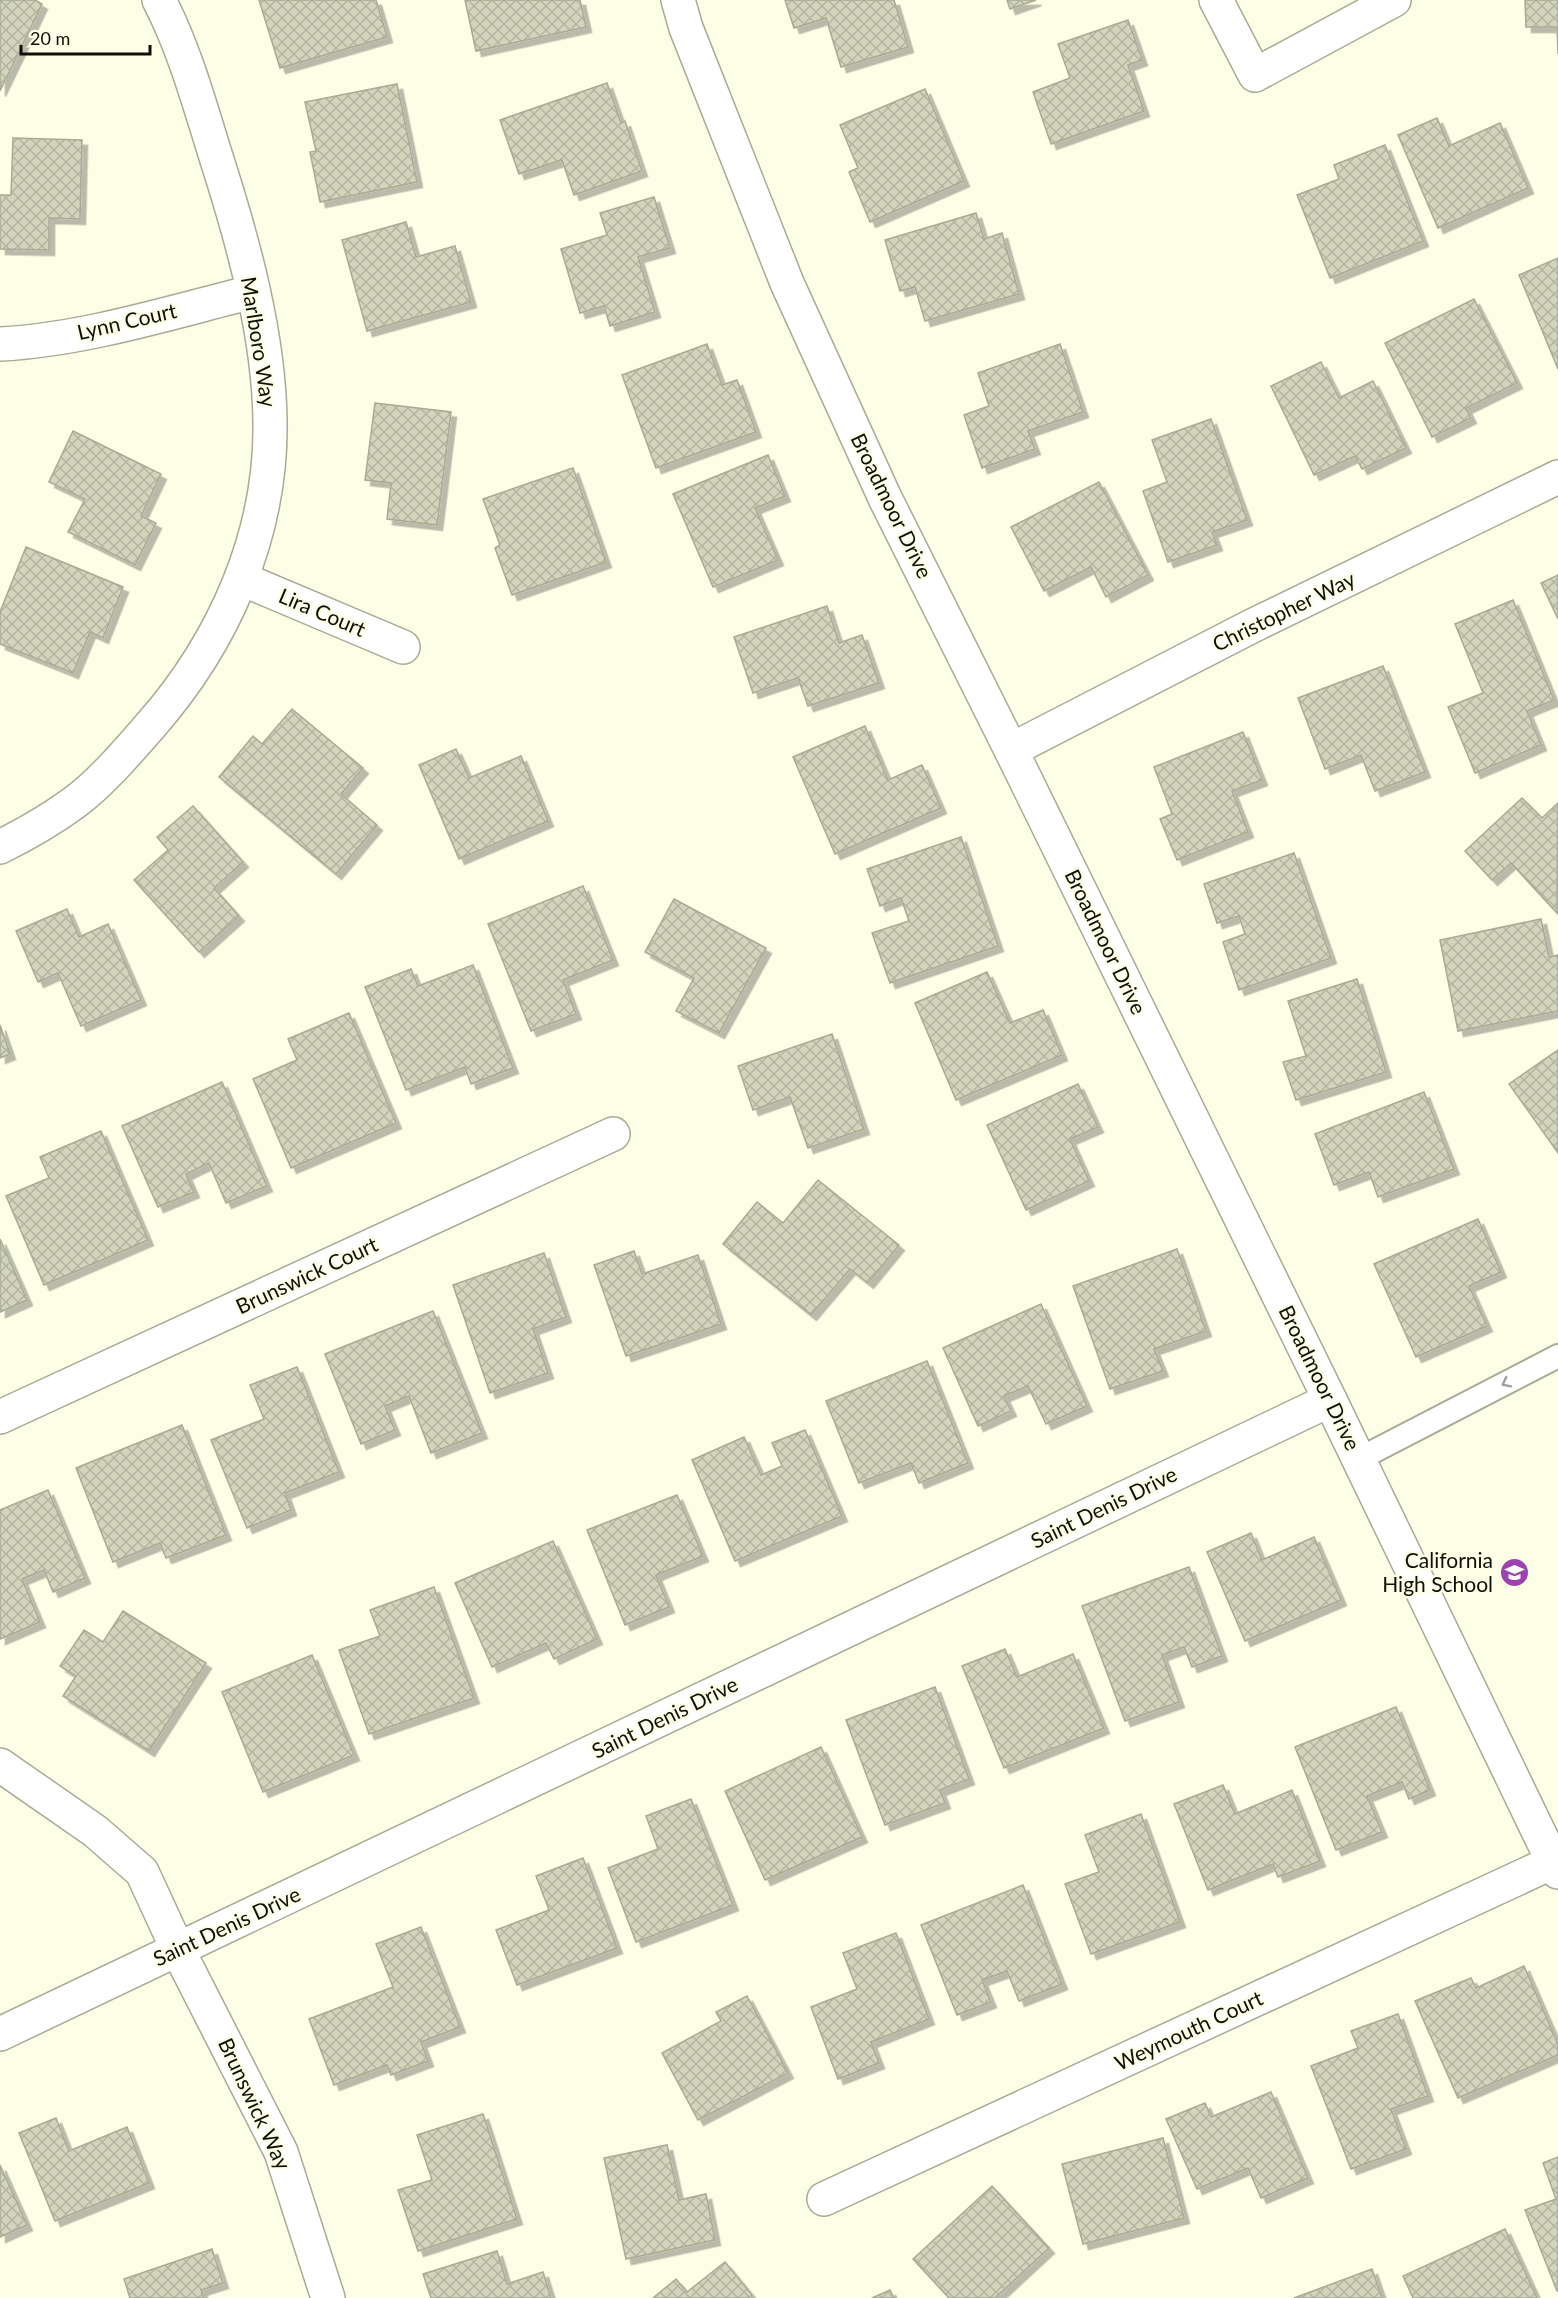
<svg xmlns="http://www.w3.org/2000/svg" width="1558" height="2298" viewBox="0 0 1558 2298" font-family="Lato,sans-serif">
<defs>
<pattern id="building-cross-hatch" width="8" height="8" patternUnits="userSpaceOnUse" patternTransform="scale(1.5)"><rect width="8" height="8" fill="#d2d4bc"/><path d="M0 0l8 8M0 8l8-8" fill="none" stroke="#b3b5a0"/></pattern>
<filter id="shadow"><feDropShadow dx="5.5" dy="5.5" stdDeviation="0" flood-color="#0004"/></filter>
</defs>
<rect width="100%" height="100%" fill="#fcfee6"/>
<g fill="url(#building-cross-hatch)" stroke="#a8aa94" stroke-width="1.5" filter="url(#shadow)">
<polygon points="0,0 35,0 42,4 0,91"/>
<polygon points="259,0 376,0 387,37 280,68"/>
<polygon points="465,0 580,0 586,27 476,51"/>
<polygon points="785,0 894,0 908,47 841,67 826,18 794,28"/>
<polygon points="1007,0 1036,0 1010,9"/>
<polygon points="1525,0 1558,0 1558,54 1557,27 1526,27"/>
<polygon points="1128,20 1142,60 1128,65 1144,111 1051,144 1033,92 1070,78 1058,44"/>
<polygon points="607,83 621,123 625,121 642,171 574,195 562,160 519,174 500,120"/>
<polygon points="397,84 417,182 320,202 310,152 316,151 305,102"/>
<polygon points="925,89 964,181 870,222 849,172 858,168 840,125"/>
<polygon points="1437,118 1449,146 1500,123 1528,188 1438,228 1398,135"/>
<polygon points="13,138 82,140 80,219 49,218 49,250 0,249 0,195 11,195"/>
<polygon points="1385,145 1423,241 1330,278 1297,195 1339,179 1334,165"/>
<polygon points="654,197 670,248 638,257 655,312 610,326 604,306 580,313 561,249 607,235 600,213"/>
<polygon points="976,213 984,239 1002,233 1019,294 925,321 915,287 900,291 885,240"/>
<polygon points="406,222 416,257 455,246 471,302 367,331 342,240"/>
<polygon points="1558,258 1558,369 1519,275"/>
<polygon points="1474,299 1517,383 1466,408 1471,418 1432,437 1385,343"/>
<polygon points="707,344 722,385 737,380 756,432 656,468 622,375"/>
<polygon points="1060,344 1083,412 1028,431 1035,449 982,468 964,415 989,406 978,373"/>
<polygon points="1321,362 1339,398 1373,381 1406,448 1362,469 1355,456 1314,475 1271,386"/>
<polygon points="375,403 451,412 437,525 387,519 391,483 365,480"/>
<polygon points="1211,419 1247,520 1212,532 1217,545 1168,562 1143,491 1167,482 1152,440"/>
<polygon points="73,431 161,474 141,516 156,523 135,565 68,532 85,499 49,482"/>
<polygon points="768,455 785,496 755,508 778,560 713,587 673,494"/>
<polygon points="573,468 606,562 512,595 495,548 500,545 483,499"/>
<polygon points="1099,482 1148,575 1106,597 1091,567 1044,591 1011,527"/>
<polygon points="26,547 123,587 103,638 90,632 73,673 0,644 0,612"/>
<polygon points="1558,575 1558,619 1541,583"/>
<polygon points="1513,600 1554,700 1527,711 1541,745 1475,773 1448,707 1483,693 1455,624"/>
<polygon points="827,606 839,643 862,635 879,683 808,706 798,678 753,693 734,637"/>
<polygon points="1383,666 1425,772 1375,791 1361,755 1325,769 1298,698"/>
<polygon points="292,709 363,768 341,794 377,825 336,874 219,777 253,736 262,744"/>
<polygon points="865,726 888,780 922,765 941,808 835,854 793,757"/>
<polygon points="1243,732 1262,780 1232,791 1248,832 1177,860 1160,819 1172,814 1154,767"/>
<polygon points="456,749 469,778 521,756 548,821 459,859 419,765"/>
<polygon points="1522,798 1542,818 1558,803 1557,913 1511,863 1492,880 1465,851"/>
<polygon points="193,806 243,862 214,888 239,916 199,952 134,880 168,850 157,837"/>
<polygon points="961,837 998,946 890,983 872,933 909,921 901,898 880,906 867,869"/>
<polygon points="1294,853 1331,958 1239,990 1223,942 1245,934 1239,916 1217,923 1204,884"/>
<polygon points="583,886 613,960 563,980 576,1014 531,1031 488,924"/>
<polygon points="674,899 766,948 719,1033 676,1011 694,978 645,952"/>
<polygon points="67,909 79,937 108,924 141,1000 81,1026 58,973 38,982 16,931"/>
<polygon points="1541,919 1549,957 1558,955 1558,1011 1458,1031 1440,940"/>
<polygon points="473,965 513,1068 471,1084 465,1067 406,1090 365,987 411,969 418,986"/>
<polygon points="987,972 1010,1023 1043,1010 1062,1055 956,1100 915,1003"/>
<polygon points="1357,979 1386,1072 1296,1100 1283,1062 1306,1056 1288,1001"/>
<polygon points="349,1013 396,1123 291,1168 253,1079 297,1060 288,1039"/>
<polygon points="0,1025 10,1054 0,1058"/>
<polygon points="832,1034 864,1129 808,1148 790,1097 753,1110 738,1066"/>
<polygon points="1558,1050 1558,1153 1509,1084"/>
<polygon points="222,1082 267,1186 226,1203 209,1163 186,1174 194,1192 158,1207 122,1126"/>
<polygon points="1078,1084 1098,1127 1070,1139 1089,1181 1026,1210 987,1125"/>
<polygon points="1424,1092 1454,1169 1378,1197 1369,1172 1334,1185 1315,1134"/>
<polygon points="101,1131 148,1240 44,1285 6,1196 49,1178 40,1157"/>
<polygon points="818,1180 899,1245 868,1283 850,1269 811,1315 723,1244 757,1202 783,1223"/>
<polygon points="1478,1219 1501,1272 1469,1286 1487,1326 1416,1357 1374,1264"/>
<polygon points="0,1239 27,1300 0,1312"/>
<polygon points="1177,1249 1206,1331 1154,1349 1163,1371 1110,1389 1073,1286"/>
<polygon points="634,1251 642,1274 698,1255 721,1324 626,1356 594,1265"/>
<polygon points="544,1253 566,1317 533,1329 548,1373 490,1393 453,1285"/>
<polygon points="1041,1304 1087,1406 1046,1424 1028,1386 1004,1396 1011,1411 978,1426 943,1348"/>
<polygon points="433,1311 482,1433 431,1453 409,1396 385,1406 395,1430 361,1444 325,1354"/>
<polygon points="927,1361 968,1463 919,1483 911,1463 859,1483 826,1401"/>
<polygon points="297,1367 339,1472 285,1493 291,1510 247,1528 211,1440 264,1419 250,1385"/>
<polygon points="182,1425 226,1535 166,1558 160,1543 113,1562 76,1468"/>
<polygon points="805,1430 842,1516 735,1561 692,1460 744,1437 761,1475 782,1466 772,1443"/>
<polygon points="48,1490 85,1578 53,1592 44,1570 22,1579 40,1622 0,1639 0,1510"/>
<polygon points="677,1495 703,1556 656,1575 669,1607 625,1625 587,1530"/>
<polygon points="1251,1533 1262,1560 1314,1537 1341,1600 1245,1641 1207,1552"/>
<polygon points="553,1541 597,1639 554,1659 546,1643 492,1667 455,1583"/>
<polygon points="1189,1567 1222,1656 1192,1667 1184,1647 1162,1655 1179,1702 1125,1721 1082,1606"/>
<polygon points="434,1587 474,1698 369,1734 339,1650 380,1636 370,1610"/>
<polygon points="123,1611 206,1663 149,1751 63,1696 76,1676 60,1666 84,1630 103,1642"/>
<polygon points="1005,1649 1017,1677 1073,1654 1104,1728 1004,1768 962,1666"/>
<polygon points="312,1655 354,1755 263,1792 222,1692"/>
<polygon points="935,1687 969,1779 940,1790 945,1803 885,1825 846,1720"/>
<polygon points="1396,1707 1430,1790 1409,1799 1402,1782 1367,1796 1382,1832 1336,1850 1295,1747"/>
<polygon points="821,1747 862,1837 765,1880 725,1791"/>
<polygon points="1223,1785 1235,1814 1292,1790 1320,1861 1278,1877 1273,1864 1208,1890 1174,1804"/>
<polygon points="691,1799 733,1905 636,1942 608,1868 658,1849 646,1816"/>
<polygon points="1141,1814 1180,1922 1091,1954 1065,1884 1099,1872 1085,1835"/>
<polygon points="583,1858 617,1948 517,1985 496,1930 549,1910 536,1876"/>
<polygon points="1023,1885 1062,1984 1019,2001 1007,1971 982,1980 991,2002 957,2015 921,1925"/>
<polygon points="421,1927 460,2027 421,2042 428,2061 391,2075 387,2065 334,2085 309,2019 393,1987 376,1944"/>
<polygon points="896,1933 929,2019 871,2042 879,2063 838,2079 811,2007 857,1989 843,1953"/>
<polygon points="1524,1966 1558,2044 1558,2055 1458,2098 1415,2001 1471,1978 1476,1988"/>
<polygon points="747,1996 788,2073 698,2120 662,2053 721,2021 716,2012"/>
<polygon points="1398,2014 1428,2096 1391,2109 1406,2149 1351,2169 1311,2066 1358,2048 1351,2031"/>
<polygon points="1271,2092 1308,2178 1261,2198 1248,2168 1197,2189 1166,2119 1205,2103 1211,2117"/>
<polygon points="483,2114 517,2219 418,2251 398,2190 432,2180 417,2135"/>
<polygon points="56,2118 69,2151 127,2127 149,2183 55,2221 19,2133"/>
<polygon points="1163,2138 1184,2218 1083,2244 1062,2164"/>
<polygon points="667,2145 679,2200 706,2194 715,2240 626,2259 604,2158"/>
<polygon points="1558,2157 1558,2291 1557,2291 1525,2210 1556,2199 1543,2163"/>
<polygon points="0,2165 27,2225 0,2237"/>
<polygon points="992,2186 1049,2248 995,2298 949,2298 913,2259"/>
<polygon points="1505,2229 1537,2298 1413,2298 1403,2276"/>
<polygon points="212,2249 223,2283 201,2290 204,2298 130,2298 124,2279"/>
<polygon points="497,2251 507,2284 543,2272 551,2298 431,2298 423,2274"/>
<polygon points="725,2262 752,2295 748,2298 653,2298 676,2279 687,2292"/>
<polygon points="1372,2269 1382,2298 1294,2298"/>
<polygon points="890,2290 894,2298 872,2298"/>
</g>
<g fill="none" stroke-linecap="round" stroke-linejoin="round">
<defs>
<polyline id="service" points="1359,1459 1558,1356"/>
<g id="minor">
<polyline points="1216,0 1255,75 1394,0"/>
<path d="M0,344c83,-4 172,-32 252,-52"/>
<polyline points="242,579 403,647"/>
<polyline points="1011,750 1252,626 1558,477"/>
<path d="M0,847c26,-13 52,-28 75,-45 27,-20 53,-51 75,-76 74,-84 122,-192 120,-305 -1,-86 -27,-180 -53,-261 -17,-54 -32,-110 -58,-160"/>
<polyline points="0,1417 613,1134"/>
<polyline points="0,1765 95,1831 142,1872 178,1950 281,2152 328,2298"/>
<polyline points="0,2034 1330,1400"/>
<polyline points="824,2199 1553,1862"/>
</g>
<polyline id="tertiary" points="678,0 686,28 787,283 885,498 1011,750 1330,1400 1558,1872"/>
</defs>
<use href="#service" stroke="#a9ab95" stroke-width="26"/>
<use href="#minor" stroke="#a9ab95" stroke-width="36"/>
<use href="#tertiary" stroke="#a9ab95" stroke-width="36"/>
<use href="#service" stroke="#fff" stroke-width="22"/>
<use href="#minor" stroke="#fff" stroke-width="33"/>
<use href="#tertiary" stroke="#fff" stroke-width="33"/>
</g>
<defs><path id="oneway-chevron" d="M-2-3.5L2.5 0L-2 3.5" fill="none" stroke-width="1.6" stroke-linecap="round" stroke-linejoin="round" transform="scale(1.5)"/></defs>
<use stroke="#9f9f9c" href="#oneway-chevron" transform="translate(1506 1383) rotate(153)"/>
<defs>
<symbol id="school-disc" viewBox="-11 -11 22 22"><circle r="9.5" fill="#9d43ae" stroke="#fcfee6"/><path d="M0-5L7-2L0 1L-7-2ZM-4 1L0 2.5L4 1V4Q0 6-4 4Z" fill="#fff"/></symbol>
</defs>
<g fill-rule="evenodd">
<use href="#school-disc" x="1498" y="1556" width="33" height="33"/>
</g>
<g text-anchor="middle" stroke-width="5" stroke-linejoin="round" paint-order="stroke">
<g font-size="21" fill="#0f0f07" stroke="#fcfee6">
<text transform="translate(127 322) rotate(-13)" y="7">Lynn Court</text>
<text transform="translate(258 342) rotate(81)" y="7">Marlboro Way</text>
<text transform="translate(891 506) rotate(64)" y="7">Broadmoor Drive</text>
<text transform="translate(1284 612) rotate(-26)" y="7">Christopher Way</text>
<text transform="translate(322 613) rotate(23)" y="7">Lira Court</text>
<text transform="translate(1105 942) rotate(64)" y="7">Broadmoor Drive</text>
<text transform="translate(307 1276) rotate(-25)" y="7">Brunswick Court</text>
<text transform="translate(1319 1378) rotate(64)" y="7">Broadmoor Drive</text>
<text transform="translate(1104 1508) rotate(-26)" y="7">Saint Denis Drive</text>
<text transform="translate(665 1718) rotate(-26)" y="7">Saint Denis Drive</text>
<text transform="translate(227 1927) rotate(-25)" y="7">Saint Denis Drive</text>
<text transform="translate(1189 2031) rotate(-25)" y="7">Weymouth Court</text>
<text transform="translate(254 2104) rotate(65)" y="7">Brunswick Way</text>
</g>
<g font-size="21" fill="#0f0f07" stroke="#fcfee6" text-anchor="end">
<text x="1493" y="1568">California<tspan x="1493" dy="24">High School</tspan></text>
</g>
</g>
<path d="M21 45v9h129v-9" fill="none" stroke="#0f0f07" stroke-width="3"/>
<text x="30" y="45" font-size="18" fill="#0f0f07" stroke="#fcfee6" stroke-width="4.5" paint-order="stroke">20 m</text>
</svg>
